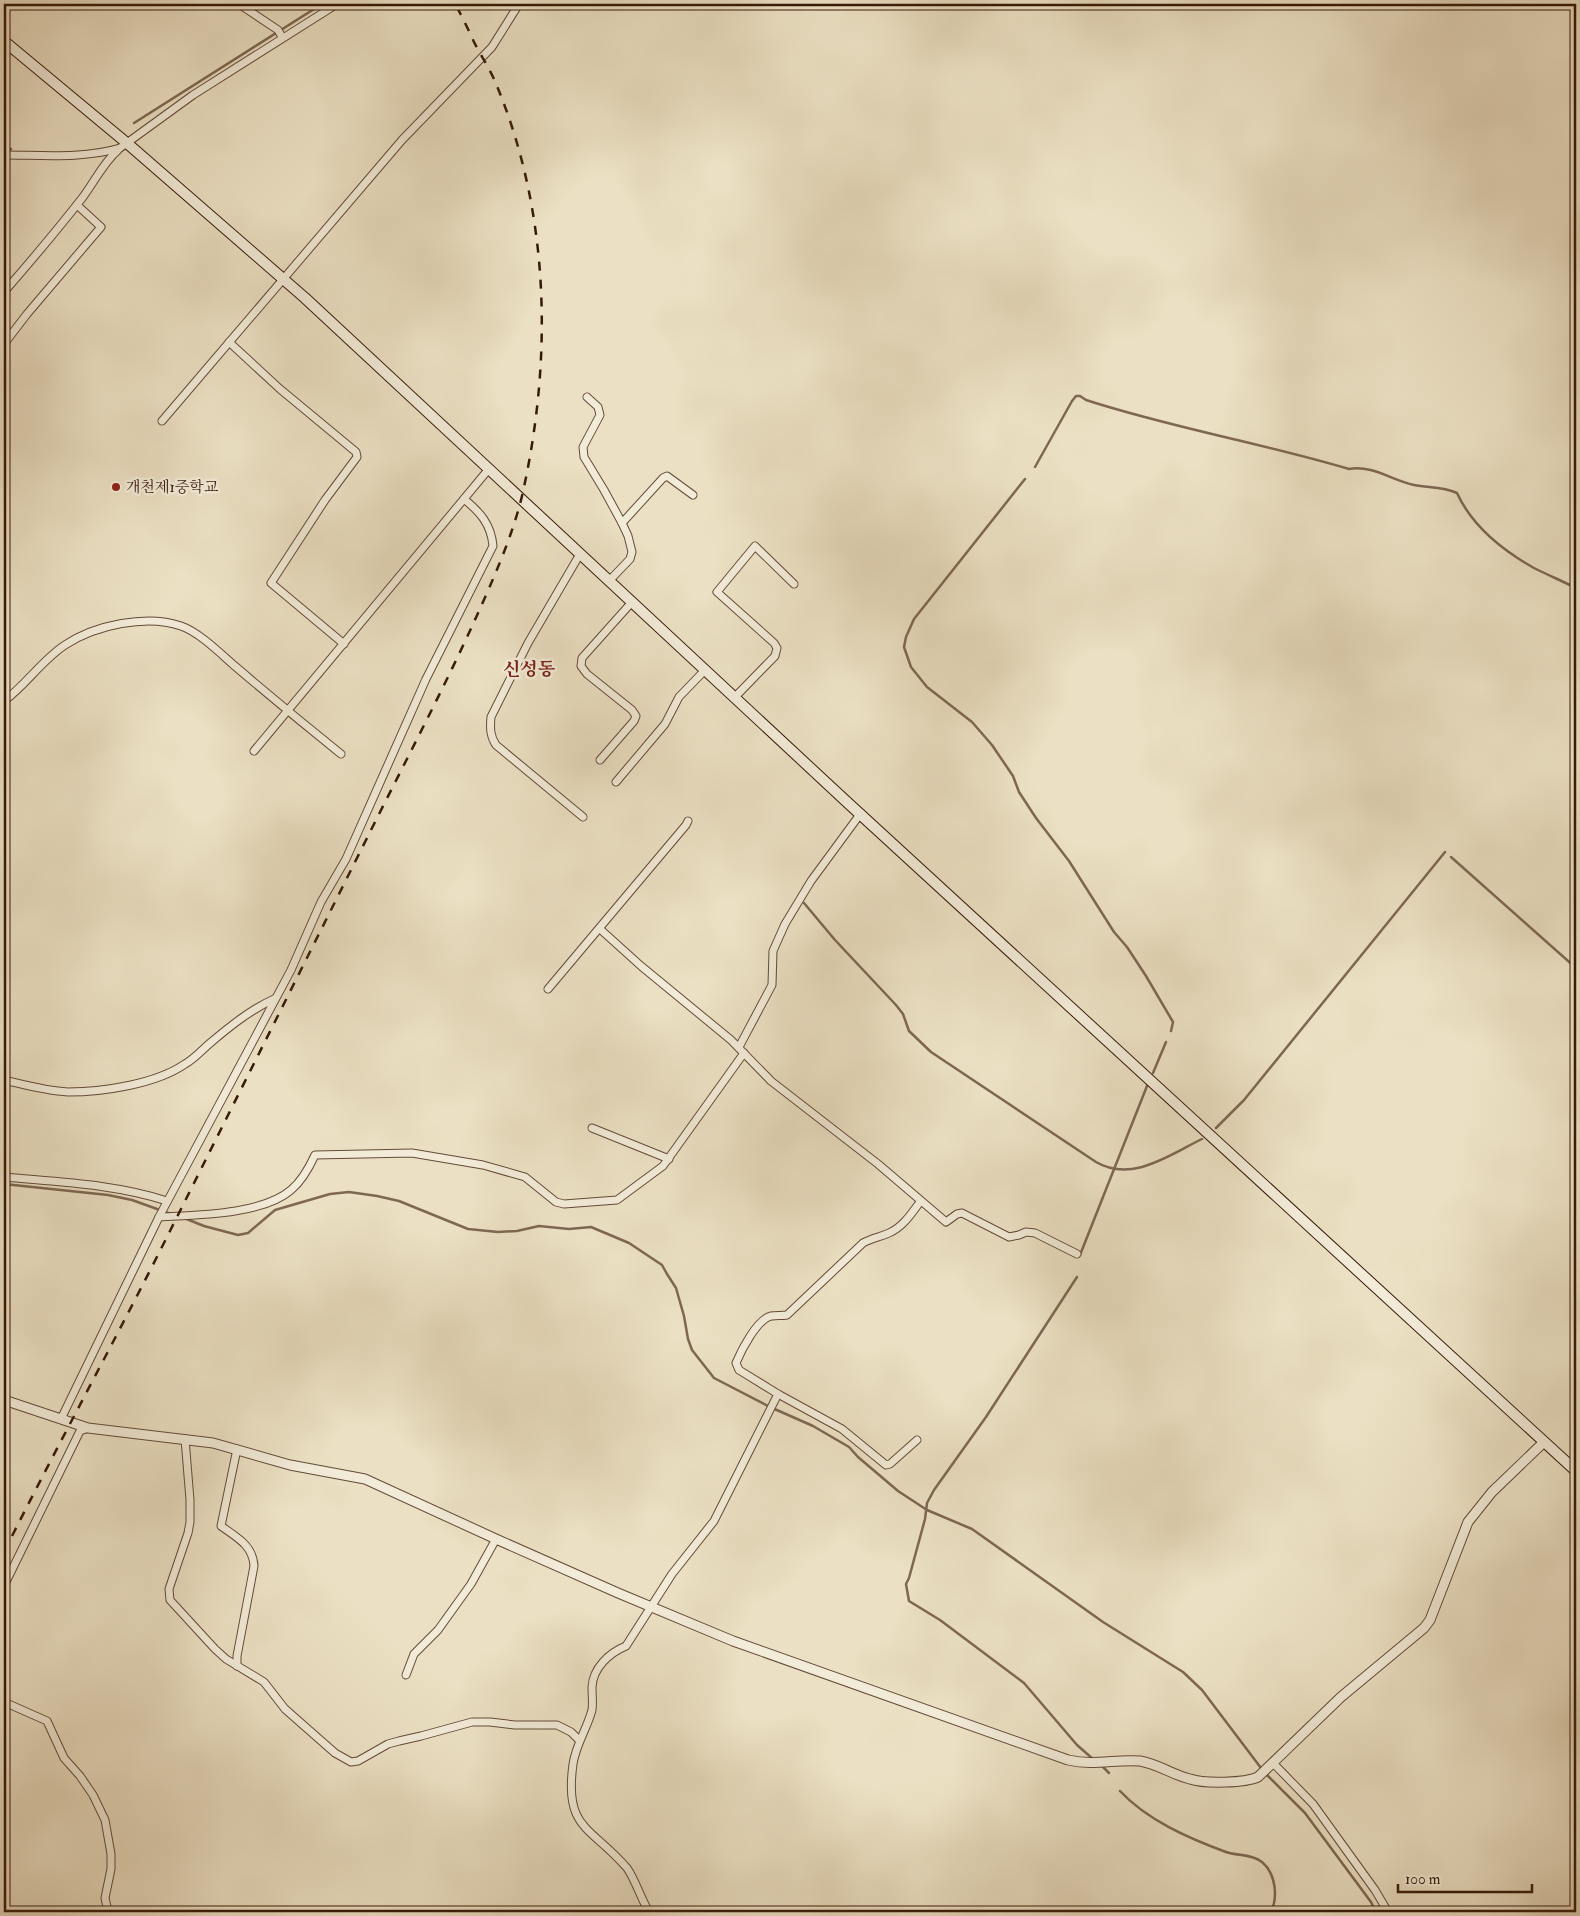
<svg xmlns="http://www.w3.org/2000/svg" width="1580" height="1916" viewBox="0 0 1580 1916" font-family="'IM FELL Double Pica','Noto Serif KR',serif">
<rect width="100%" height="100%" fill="#ebe0c3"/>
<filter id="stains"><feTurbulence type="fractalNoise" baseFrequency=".004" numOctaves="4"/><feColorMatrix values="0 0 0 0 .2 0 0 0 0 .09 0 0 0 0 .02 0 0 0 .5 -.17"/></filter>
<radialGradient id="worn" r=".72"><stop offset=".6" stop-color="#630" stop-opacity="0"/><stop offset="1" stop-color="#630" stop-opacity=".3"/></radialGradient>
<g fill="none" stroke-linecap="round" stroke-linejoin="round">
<g stroke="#7e6753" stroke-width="2.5">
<polyline points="134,123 322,4"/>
<polyline points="4,149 11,149"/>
<path d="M1035,467l37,-66 4,-5h4l6,4c86,28 176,43 263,69 24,-4 42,11 65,16 15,3 28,1 43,8 15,33 45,57 77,75 14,7 28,13 42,20"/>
<polyline points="1025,479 914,619 906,637 904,647 911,667 927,687 972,722 992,745 1013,776 1019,792 1036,818 1069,861 1114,932 1127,947 1146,976 1173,1022 1171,1031"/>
<polyline points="1451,857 1576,968"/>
<path d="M804,903l31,37 61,65 7,9 6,17 22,21 165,110c36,21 73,-7 106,-23"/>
<polyline points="1153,1073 1166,1042"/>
<polyline points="1216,1128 1244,1100 1445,852"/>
<polyline points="4,1184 108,1195 132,1200 171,1214"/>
<polyline points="184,1218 204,1226 238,1235 248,1233 275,1210 330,1194 349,1192 377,1196 399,1201 468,1229 498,1232 517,1231 539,1226 569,1229 591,1227 629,1243 662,1265 667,1274 676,1288 684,1316 688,1339 692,1350 714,1378 770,1407 813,1426 849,1447 858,1457 898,1491 927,1510 972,1529 1103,1622 1183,1672 1202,1690 1261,1768"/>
<polyline points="1080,1255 1147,1086"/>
<polyline points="1077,1277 986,1417 934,1490 927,1503 925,1519 909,1578 906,1584 909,1601 940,1620 1024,1683 1077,1745 1093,1759"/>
<polyline points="1103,1767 1109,1773"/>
<polyline points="1267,1775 1305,1813 1371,1902 1376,1912"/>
<path d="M1120,1791c27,29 68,47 106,61 12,4 26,2 36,10 14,12 16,35 9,50"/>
</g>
<defs>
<g id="minor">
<polyline points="239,4 278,30 282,37"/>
<path d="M4,155c38,0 79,4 116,-7l73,-53 144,-91"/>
<path d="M4,292c27,-31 54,-63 79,-95 12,-16 20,-34 35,-47"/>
<polyline points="229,342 280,389 356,452 357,457 325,500 271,583 344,644"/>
<polyline points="4,344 27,314 101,227 77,205"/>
<polyline points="587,397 598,407 600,415 583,447 584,457 604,490 622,523 628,536 632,552 630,559 609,581"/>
<polyline points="162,421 402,140 492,47 519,4"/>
<polyline points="622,523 663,478 667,476 693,495"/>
<path d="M580,554l-52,89 -37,74c-1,11 -1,19 5,28l87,72"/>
<polyline points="735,697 775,656 777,648 774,643 717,592 755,546 794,584"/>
<path d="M4,701c22,-16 38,-41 61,-56 30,-20 82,-31 116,-19 18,6 40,28 55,41 34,29 69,58 105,87"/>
<polyline points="254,751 488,470"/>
<polyline points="600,760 634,721 636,716 632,710 587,674 581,666 582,658 632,602"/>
<polyline points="616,782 665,724 679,697 705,670"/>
<polyline points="600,929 641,966 731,1040 771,1081 878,1164 946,1222 957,1214 962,1213 1009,1237 1019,1235 1026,1232 1035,1233 1077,1254"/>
<polyline points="548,989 686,825 688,821"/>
<polyline points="739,1047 772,985 773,951 785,924 811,881 861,813"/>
<path d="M4,1080c21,5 42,11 64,12 35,0 88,-8 117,-28 9,-5 16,-13 24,-20 20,-17 41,-34 65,-45"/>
<polyline points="592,1128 669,1159"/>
<path d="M4,1177c53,5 112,7 163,24"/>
<path d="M159,1217c37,-2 103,-2 132,-27 11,-9 18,-22 24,-35l97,-2 71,12 42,12 31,25 8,2 53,-4 46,-34 81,-113"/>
<path d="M61,1419l98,-202 132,-247 30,-68 25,-43 80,-180 67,-133c-2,-22 -13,-34 -29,-47"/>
<polyline points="185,1439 190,1500 190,1522 188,1533 169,1589 170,1600 215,1649 226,1659 264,1682 285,1709 335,1753 351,1762 358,1761 388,1744 399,1741 421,1736 472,1722 490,1722 515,1725 557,1725 571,1732 579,1740"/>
<path d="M917,1440l-27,24 -4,1 -44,-36 -64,-35 -39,-24 -3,-7c5,-12 21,-44 35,-47 5,-1 11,0 16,-1l76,-72c9,-5 17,-6 26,-10 14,-6 22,-19 31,-31"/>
<path d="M237,1449l-16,77c15,11 32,19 33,40l-17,90v10"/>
<polyline points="4,1586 80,1431 88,1428"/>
<polyline points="406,1675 414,1654 438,1630 471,1584 496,1539"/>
<polyline points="4,1702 47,1721 64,1758 80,1776 93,1795 105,1820 111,1854 111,1869 105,1898 108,1912"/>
<polyline points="1273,1763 1313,1804 1375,1890 1388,1912"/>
<path d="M649,1912c-8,-13 -14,-33 -22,-44 -36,-42 -63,-38 -54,-104 3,-20 14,-35 19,-54 1,-7 0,-15 0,-23 1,-19 17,-34 34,-41l46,-72 42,-53 64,-127"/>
</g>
<path id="tertiary" d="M4,1400l84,28 125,15 77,22 75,14 131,60 122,54 115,48 335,119c27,6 47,-1 72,1 18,3 33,14 50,18 15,5 55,4 68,-2l83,-80 83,-69 6,-8 38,-98 24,-30 52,-50"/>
<polyline id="secondary" points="4,41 128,144 305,298 848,803 1576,1471"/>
</defs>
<use href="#minor" stroke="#644a38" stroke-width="9"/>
<use href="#tertiary" stroke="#644a38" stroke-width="11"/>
<use href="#secondary" stroke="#371809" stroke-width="12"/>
<use href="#minor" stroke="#f2ebd8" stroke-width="7"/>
<use href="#tertiary" stroke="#f2ebd8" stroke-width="9"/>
<use href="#secondary" stroke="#f2ebd8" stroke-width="10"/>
<path stroke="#371809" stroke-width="2.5" stroke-dasharray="9 9" stroke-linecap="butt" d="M4,1552c54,-108 113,-215 167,-323 66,-132 132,-263 198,-395 35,-70 72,-140 105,-212 19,-42 41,-91 50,-135 29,-135 25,-280 -30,-408 -6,-13 -14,-25 -20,-37 -6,-13 -12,-26 -19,-38"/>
</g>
<circle fill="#8f2418" stroke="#f2ebd8" stroke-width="2" cx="116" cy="487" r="5"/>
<g text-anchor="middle" stroke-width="5" stroke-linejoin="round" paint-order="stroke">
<g font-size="15" fill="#371809" stroke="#f2ebd8" text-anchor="start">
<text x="126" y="492">개천제1중학교</text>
</g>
<g font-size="18" font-weight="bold" fill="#7a1f14" stroke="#f2ebd8">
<text x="529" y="675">신성동</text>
</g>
</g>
<rect width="1580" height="1916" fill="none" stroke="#ebe0c3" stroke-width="20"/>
<rect x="5" y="5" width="1570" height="1906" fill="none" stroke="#371809" stroke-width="2.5"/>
<rect x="10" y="10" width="1560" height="1896" fill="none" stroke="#371809"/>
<path d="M1398 1884v8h134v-8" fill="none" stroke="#371809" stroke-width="2.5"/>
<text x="1405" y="1884" font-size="15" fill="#371809" stroke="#f2ebd8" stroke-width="4" paint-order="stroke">100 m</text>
<rect width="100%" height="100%" filter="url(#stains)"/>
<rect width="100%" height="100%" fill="url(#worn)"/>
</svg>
